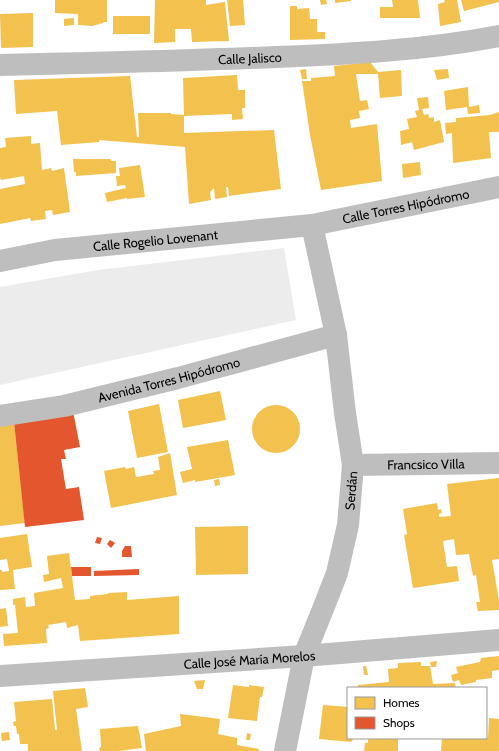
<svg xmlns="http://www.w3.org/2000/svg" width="499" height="751" viewBox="0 0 499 751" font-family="Cabin,sans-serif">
<rect width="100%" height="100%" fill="#fff"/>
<polygon fill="#ececec" points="284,248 296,320 0,385 0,287 98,270"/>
<g fill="#f2c14e">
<polygon points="55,0 107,0 107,22 103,22 103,23 92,26 78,25 78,14 55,13"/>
<polygon points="155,0 206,0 206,5 225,2 229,41 192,42 191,29 175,29 175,42 154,43"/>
<polygon points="227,0 243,0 245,25 230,26"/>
<polygon points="320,0 326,0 327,4 321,5"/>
<polygon points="335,0 351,0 351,1 335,3"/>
<polygon points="392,0 418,0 420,18 380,18 380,7 393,7"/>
<polygon points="444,0 457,0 461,22 440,26 438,4 445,2"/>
<polygon points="461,0 499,0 499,2 464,11"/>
<polygon points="290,6 297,6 297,9 309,8 310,19 317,19 317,32 325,32 325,39 290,40"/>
<polygon points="33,13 33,47 1,48 0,14"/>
<rect x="113" y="16" width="37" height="18"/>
<polygon points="74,18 74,25 64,26 64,19"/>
<polygon points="370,62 378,72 401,70 402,96 380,98 378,74 356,74 360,101 367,100 369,109 359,111 360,118 350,120 351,128 377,124 382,181 321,190 310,135 302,81 311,81 311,78 335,76 334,66"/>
<polygon points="306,69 307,79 302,79 300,70"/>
<polygon points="448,69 449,78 437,80 434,70"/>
<polygon points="237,75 238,90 245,90 245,108 242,108 243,119 232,120 232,114 184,116 183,78"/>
<polygon points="130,76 137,137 139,137 138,113 171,113 171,114 184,115 184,133 274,130 281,189 229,196 228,187 226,187 227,197 215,199 214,188 210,192 211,200 189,204 185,147 99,140 99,142 61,145 57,111 16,114 14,80"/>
<polygon points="468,87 469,107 479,105 480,113 468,114 467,107 446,110 444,91"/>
<polygon points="428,97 429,108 422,109 424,115 428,114 429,118 434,117 434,122 440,120 444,142 414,150 412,142 401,145 400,131 409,129 407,119 417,117 415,111 419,110 417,98"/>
<polygon points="499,112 499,132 489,132 491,158 453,163 452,133 446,134 445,123 456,122 456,118 490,115"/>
<polygon points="31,136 31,144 40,143 42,170 51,168 52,171 64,168 70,212 53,215 52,210 45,211 46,219 31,221 30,218 0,224 0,189 25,184 24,176 1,180 0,178 0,148 6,147 5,138"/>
<polygon points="73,159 110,159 111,161 116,161 116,173 76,176 76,172 74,172"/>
<polygon points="420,162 421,175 403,178 402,164"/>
<polygon points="140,165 145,197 127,199 127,198 107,202 105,193 126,188 125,185 117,186 116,176 120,176 119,168"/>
<polygon points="220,391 226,420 183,428 178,400"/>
<polygon points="159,404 168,452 137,458 128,411"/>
<circle cx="276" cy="429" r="24"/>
<polygon points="14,422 25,523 0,526 0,425"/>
<polygon points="228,440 235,475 195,482 195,480 183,483 180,472 192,469 187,447"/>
<polygon points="170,453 177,495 111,508 104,471 125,467 126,469 134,467 136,477 154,474 153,471 160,470 158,457"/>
<polygon points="499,478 499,559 492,560 499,601 499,610 478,611 476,602 480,602 476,575 473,576 469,554 456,555 454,539 443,541 447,567 457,566 459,581 413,588 404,535 407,534 403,509 437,503 438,510 441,509 442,513 439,514 439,517 451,516 447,484"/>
<polygon points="219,479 220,485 215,486 214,480"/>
<polygon points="248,526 248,574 196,575 195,527"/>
<polygon points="27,534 32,567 13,570 15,589 0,590 0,570 2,570 2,572 9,571 7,559 0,560 0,538"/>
<polygon points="69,553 75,600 90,599 90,596 108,594 108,593 127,592 127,600 179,596 179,634 80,641 78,625 67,628 66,622 48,625 49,628 46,629 47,643 4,646 3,634 18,633 15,605 13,605 13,599 25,597 26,607 35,606 34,593 63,588 61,578 44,582 43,575 49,574 47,556"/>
<polygon points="6,608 8,626 0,627 0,609"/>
<polygon points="499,656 499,670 492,671 492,678 476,680 476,682 461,685 459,680 453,682 451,675 458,673 456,667 480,662 481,658"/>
<polygon points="437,661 436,667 431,667 430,662"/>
<polygon points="421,662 421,666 430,666 433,684 455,683 456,688 358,688 358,685 389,682 388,669 398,668 398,663"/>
<polygon points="363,666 366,666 368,675 364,675"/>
<polygon points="205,680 203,689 197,689 194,681"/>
<polygon points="233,685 249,687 249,685 264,687 262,697 260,697 257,721 228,718"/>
<polygon points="85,688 88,707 76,709 82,751 28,751 28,744 20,744 19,734 17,734 16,726 14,726 13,722 16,721 14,702 52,699 55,730 57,730 53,691"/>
<polygon points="323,705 348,707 348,738 354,738 351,742 319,739"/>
<polygon points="180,714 220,719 218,734 237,738 237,745 259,749 259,751 146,751 144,734 181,726"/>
<polygon points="489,718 499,719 499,751 441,751 442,738 488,738"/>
<polygon points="138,726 142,748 118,751 100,751 99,748 101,747 100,729"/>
<polygon points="9,732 10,740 2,741 1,733"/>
<polygon points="247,733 251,734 250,740 246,740"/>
<polygon points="368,738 398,738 398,751 364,751 365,743 368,743"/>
</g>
<g fill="#e4572e">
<polygon points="73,411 80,447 64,450 66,459 61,459 66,489 79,487 84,520 25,527 14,422"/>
<polygon points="97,537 102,538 100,544 95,543"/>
<polygon points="110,540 115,543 111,548 107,544"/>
<polygon points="125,546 131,546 132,557 122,557 122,551"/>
<polygon points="71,567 91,567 91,576 72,576"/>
<polygon points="139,569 139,575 94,576 94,571"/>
</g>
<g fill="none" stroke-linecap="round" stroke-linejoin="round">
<g stroke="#bebebe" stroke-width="22">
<path id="s1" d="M0,65c92,-2 184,-4 276,-8 75,-3 150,-7 223,-21"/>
<path id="s2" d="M0,261l55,-11 257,-25 187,-38"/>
<path id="s3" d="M0,416l64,-10 114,-28 158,-43"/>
<path id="s4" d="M353,465l146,-2"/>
<path id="s5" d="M0,676l304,-20 195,-16"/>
<path id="s6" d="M285,751l19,-95 21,-52 12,-31 11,-48 5,-60 -8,-52 -9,-78 -24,-110"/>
</g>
</g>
<g text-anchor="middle" stroke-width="4" stroke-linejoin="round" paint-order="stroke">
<g font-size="13" fill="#000" stroke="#fff">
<text dy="5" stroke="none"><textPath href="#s1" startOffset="250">Calle Jalisco</textPath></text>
<text dy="5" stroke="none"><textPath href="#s2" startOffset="410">Calle Torres Hipódromo</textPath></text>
<text dy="5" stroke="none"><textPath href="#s2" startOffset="157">Calle Rogelio Lovenant</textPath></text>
<text dy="5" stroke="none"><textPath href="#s3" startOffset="173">Avenida Torres Hipódromo</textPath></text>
<text dy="5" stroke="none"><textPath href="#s4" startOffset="73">Francsico Villa</textPath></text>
<text dy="5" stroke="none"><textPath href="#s6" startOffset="270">Serdán</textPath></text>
<text dy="5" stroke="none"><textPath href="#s5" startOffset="250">Calle José María Morelos</textPath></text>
</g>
</g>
<rect x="347" y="687" width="140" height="52" fill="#ffffff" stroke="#999999"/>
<rect x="355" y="697" width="20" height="12" fill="#f2c14e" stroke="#999999"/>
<text x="383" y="707" font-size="12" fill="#000000">Homes</text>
<rect x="355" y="717" width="20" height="12" fill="#e4572e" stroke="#999999"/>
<text x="383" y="727" font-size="12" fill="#000000">Shops</text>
</svg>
